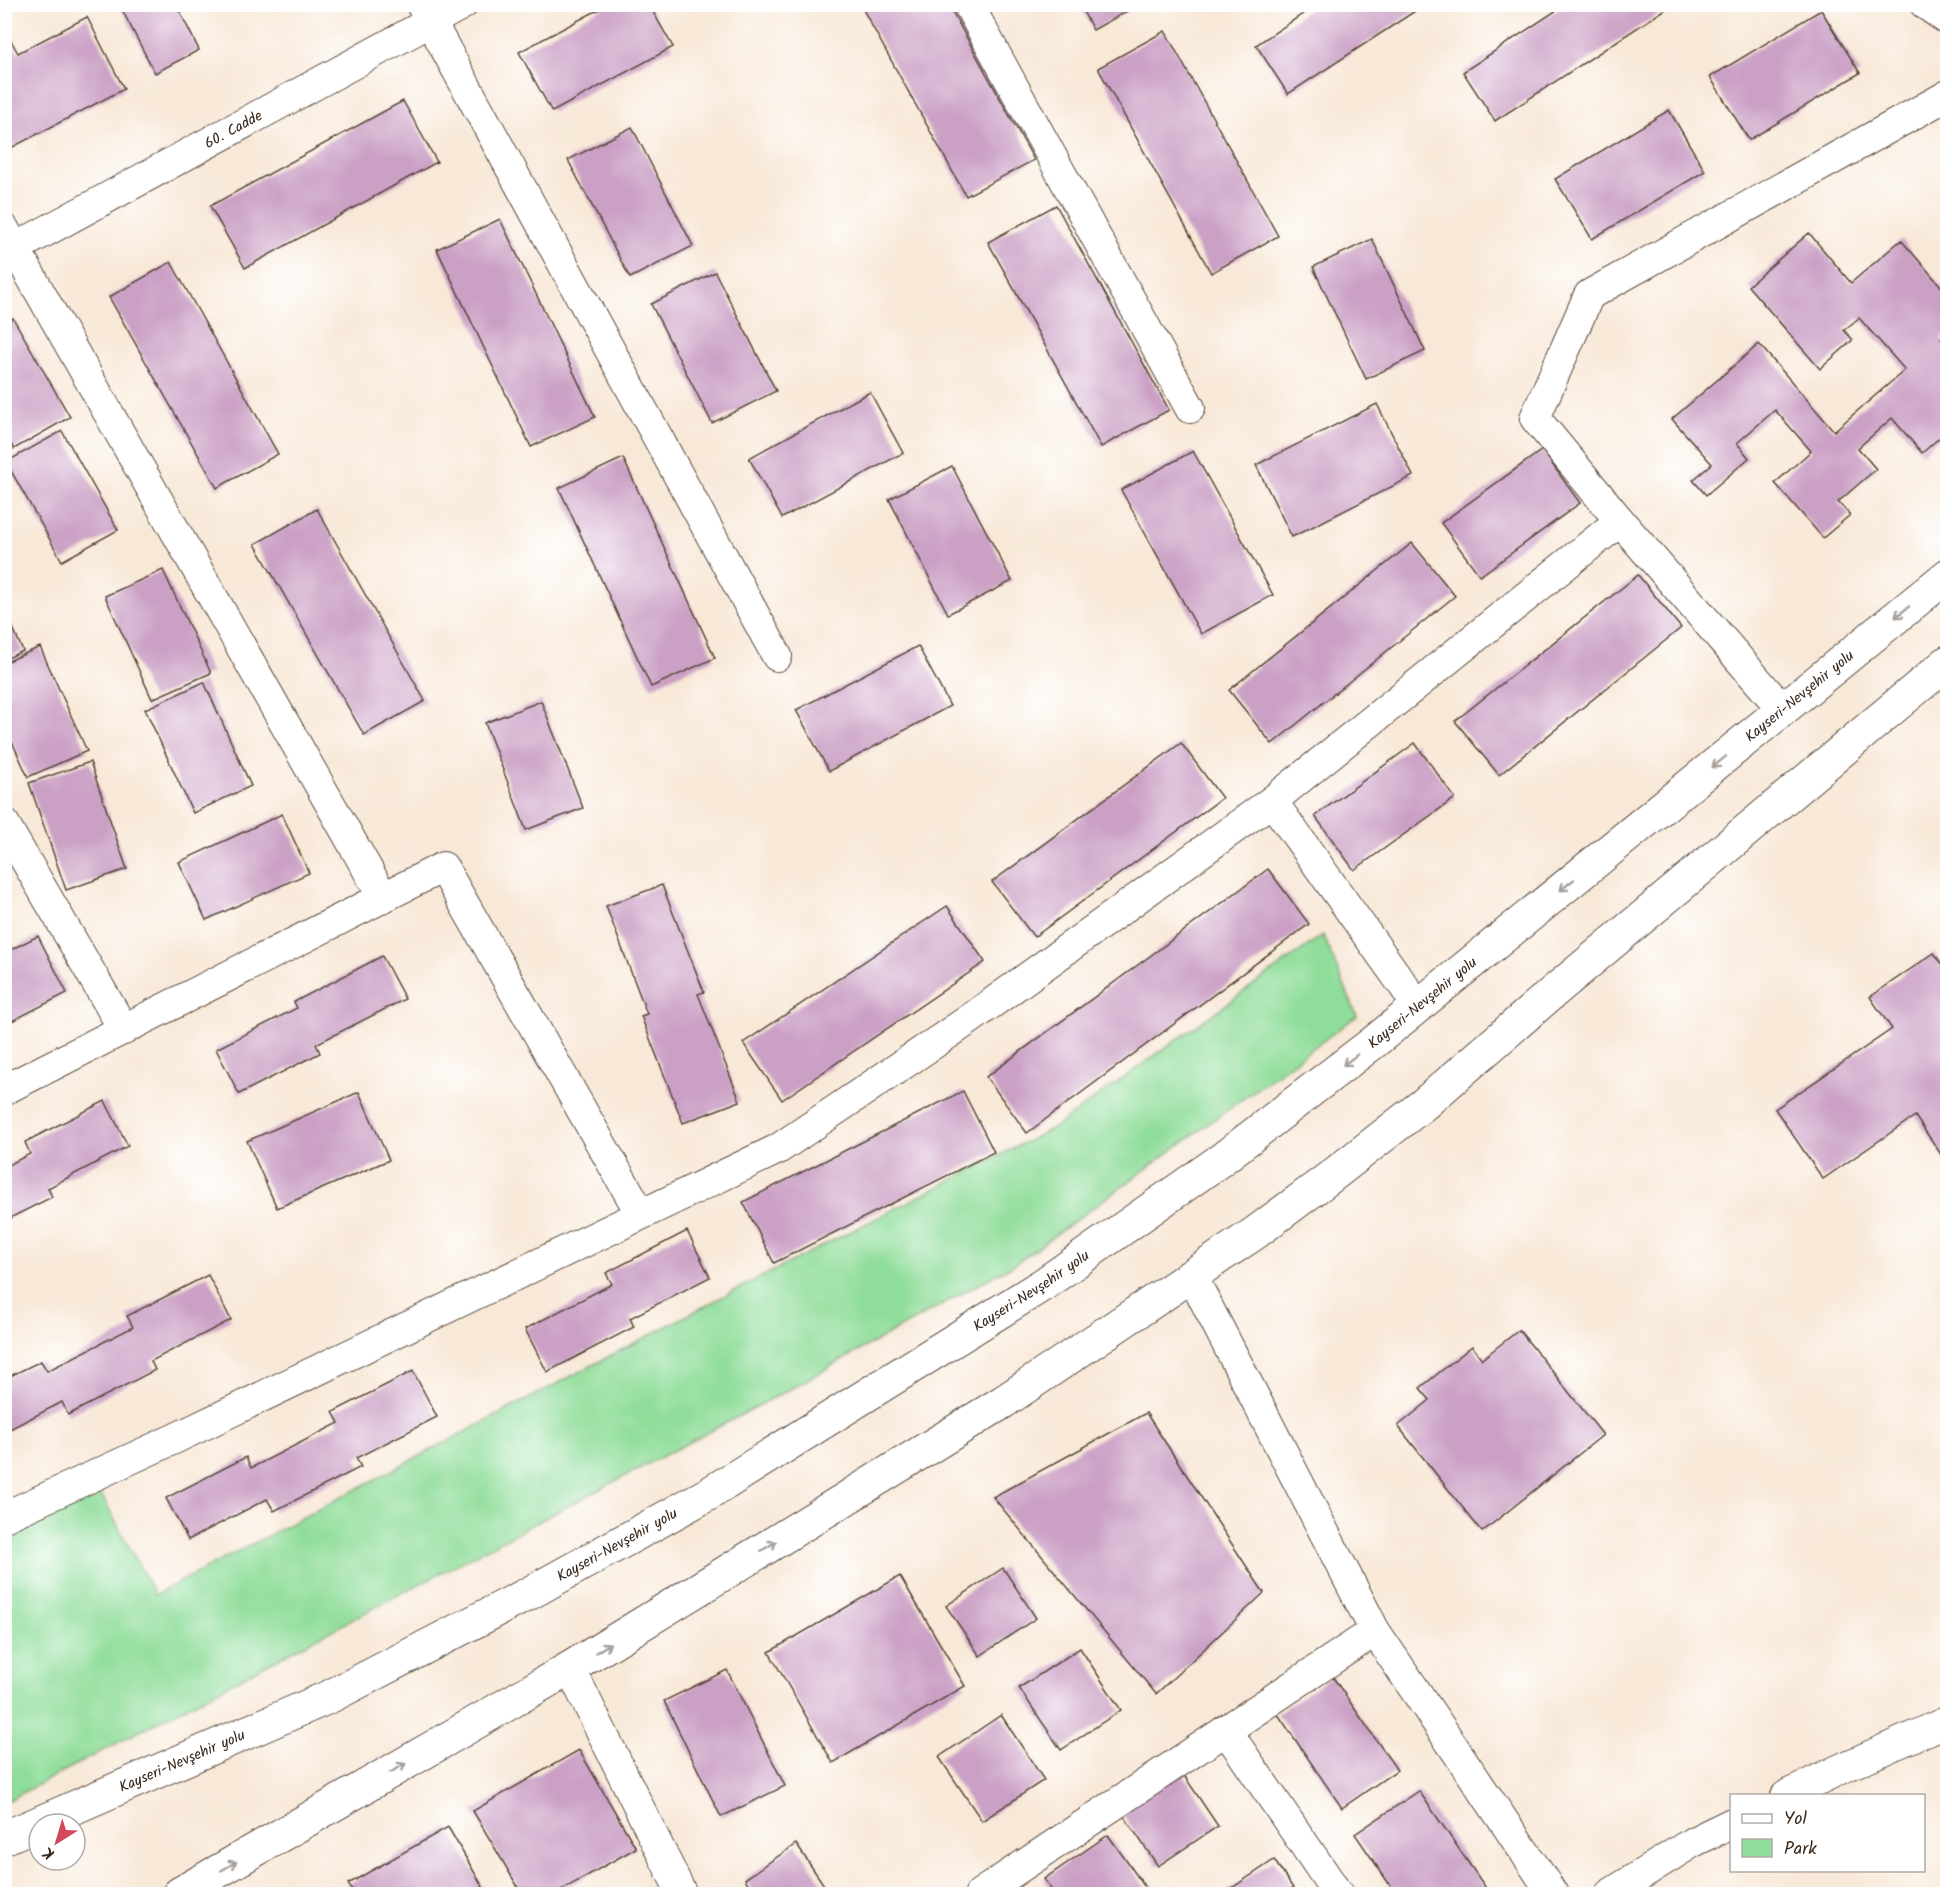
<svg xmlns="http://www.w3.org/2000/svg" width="1952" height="1899" viewBox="0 0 1952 1899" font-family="Kalam,sans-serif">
<rect width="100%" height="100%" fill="#fff"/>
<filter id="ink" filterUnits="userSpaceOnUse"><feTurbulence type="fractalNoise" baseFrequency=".0167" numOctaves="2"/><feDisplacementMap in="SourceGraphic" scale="12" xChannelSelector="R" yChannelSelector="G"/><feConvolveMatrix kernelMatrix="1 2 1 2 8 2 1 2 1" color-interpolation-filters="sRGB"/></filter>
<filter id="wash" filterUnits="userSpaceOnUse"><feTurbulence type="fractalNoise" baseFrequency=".008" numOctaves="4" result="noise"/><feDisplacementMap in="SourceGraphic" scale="24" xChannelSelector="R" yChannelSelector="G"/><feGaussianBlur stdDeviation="1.35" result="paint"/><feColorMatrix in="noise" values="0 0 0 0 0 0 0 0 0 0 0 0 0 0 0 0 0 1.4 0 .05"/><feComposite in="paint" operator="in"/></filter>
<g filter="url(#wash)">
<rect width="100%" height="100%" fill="#f8e8d7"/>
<polygon fill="#8fdd9a" stroke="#65845c" stroke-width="1.5" points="1323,935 1357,1016 1015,1264 779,1395 5,1802 5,1538 98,1489 155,1595 726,1295 1055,1127"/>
<g id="blocks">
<g fill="#cba0c5">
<polygon points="119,4 176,4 199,50 155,73"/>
<polygon points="860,4 948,4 1034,160 966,196"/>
<polygon points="1079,4 1140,4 1093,30"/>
<polygon points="1318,4 1426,4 1288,94 1256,45"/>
<polygon points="1566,4 1663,4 1666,9 1495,121 1463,72"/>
<polygon points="607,5 649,5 673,47 552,112 519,52"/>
<polygon points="1821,10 1860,73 1749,140 1710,77"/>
<polygon points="87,17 124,89 7,150 4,146 4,28 18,53"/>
<polygon points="1165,31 1278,236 1211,273 1098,68"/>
<polygon points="403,101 437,162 245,268 210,206"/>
<polygon points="1669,110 1705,171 1592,239 1555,179"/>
<polygon points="632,127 693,246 630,278 568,160"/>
<polygon points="1056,205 1169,410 1101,447 988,242"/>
<polygon points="500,219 595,417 531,447 437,249"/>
<polygon points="1809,233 1851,283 1901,240 1947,293 1947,333 1941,338 1947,346 1947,431 1922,453 1892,418 1858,448 1876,469 1838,502 1850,515 1823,538 1775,483 1811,451 1775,410 1737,443 1749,458 1706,495 1693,480 1712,464 1672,419 1759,344 1834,431 1905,370 1859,318 1844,330 1853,340 1820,369 1748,286"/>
<polygon points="1372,239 1425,351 1366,379 1313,267"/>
<polygon points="171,262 278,454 217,488 109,297"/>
<polygon points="715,272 776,391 712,423 651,304"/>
<polygon points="13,318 70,417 14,449 4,433 4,323"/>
<polygon points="870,392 903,453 782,518 749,458"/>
<polygon points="1377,404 1413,476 1292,537 1256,465"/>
<polygon points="62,431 118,530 62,561 6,462"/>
<polygon points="1542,450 1580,503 1480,576 1441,523"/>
<polygon points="1193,451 1273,595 1201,634 1121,490"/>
<polygon points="623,458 715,658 651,687 559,488"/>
<polygon points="952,466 1012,581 948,614 889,499"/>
<polygon points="317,509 425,701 364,735 255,544"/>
<polygon points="1412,543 1455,596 1272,744 1229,690"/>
<polygon points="163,570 211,673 152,699 105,596"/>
<polygon points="1638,575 1681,628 1499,775 1455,721"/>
<polygon points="5,610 23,651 5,659"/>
<polygon points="918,646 950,706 829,771 796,710"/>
<polygon points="40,647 87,751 28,777 4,724 4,663"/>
<polygon points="204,682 251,786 193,813 145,709"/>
<polygon points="541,701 583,808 526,830 485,723"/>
<polygon points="1181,743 1222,798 1034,937 992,882"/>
<polygon points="1415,743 1455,798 1354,870 1315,816"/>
<polygon points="90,762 127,869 66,890 29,783"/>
<polygon points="282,814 309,873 206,920 179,862"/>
<polygon points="1268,869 1309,924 1027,1133 986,1077"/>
<polygon points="662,885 704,992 698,994 740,1101 683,1123 641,1016 647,1014 606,906"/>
<polygon points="947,906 985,962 782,1100 743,1043"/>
<polygon points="38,936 67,993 4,1025 4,953"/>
<polygon points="1934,953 1947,972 1947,1163 1915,1116 1823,1179 1775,1109 1892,1029 1870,997"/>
<polygon points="382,956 405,999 316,1044 320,1053 239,1094 216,1049 297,1008 294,1002"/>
<polygon points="963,1091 994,1152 774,1263 743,1202"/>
<polygon points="359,1092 389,1160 277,1208 247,1141"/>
<polygon points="105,1101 128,1146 48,1188 52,1197 4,1221 4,1167 30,1154 25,1142"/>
<polygon points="687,1231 710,1277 630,1318 634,1327 547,1372 525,1329 612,1284 606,1273"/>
<polygon points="208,1275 231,1320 151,1361 155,1370 68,1415 62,1402 4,1432 4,1379 41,1361 47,1371 133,1327 127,1316"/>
<polygon points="1519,1330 1603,1435 1482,1532 1398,1426 1430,1400 1420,1388 1472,1346 1482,1359"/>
<polygon points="413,1371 437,1417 356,1458 361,1467 274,1511 267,1499 188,1540 166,1498 246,1457 251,1468 339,1423 333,1412"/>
<polygon points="1146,1413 1264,1593 1156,1694 993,1497"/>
<polygon points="1003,1568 1036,1618 980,1656 946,1606"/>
<polygon points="900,1576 965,1686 833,1763 769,1652"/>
<polygon points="1080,1648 1121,1710 1061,1750 1019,1688"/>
<polygon points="727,1670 785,1786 721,1817 664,1701"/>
<polygon points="1332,1676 1397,1770 1342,1808 1277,1713"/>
<polygon points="1001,1715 1044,1780 982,1821 939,1757"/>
<polygon points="579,1750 636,1848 555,1894 522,1894 473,1811"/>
<polygon points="1179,1768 1218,1826 1158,1866 1119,1809"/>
<polygon points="1419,1791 1490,1894 1396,1894 1355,1834"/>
<polygon points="448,1827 487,1894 355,1894 348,1884"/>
<polygon points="1108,1835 1150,1894 1054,1894 1044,1879"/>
<polygon points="796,1844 830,1894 755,1894 745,1879"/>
<polygon points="1274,1860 1297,1894 1223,1894"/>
</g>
</g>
</g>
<g filter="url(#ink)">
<use href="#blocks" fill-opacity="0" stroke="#57463a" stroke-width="1.5"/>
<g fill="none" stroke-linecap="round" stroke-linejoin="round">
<defs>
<g id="street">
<polyline points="421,4 777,656"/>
<polyline points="968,4 1190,408"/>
<polyline points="1925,4 1948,20"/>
<polyline points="4,229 383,897"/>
<path id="s1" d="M4,254l459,-250"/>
<polyline points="1783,710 1620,521 1535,418 1589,295 1948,95"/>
<polyline points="1272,801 1418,1006"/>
<polyline points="4,823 124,1030"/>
<polyline points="4,1090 443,867 641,1214"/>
<polyline points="1192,1276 1375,1631 1553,1894"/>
<polyline points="4,1517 174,1439 778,1149 970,1019 1272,801 1620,521"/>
<polyline points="570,1668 682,1894"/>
<polyline points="1226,1730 1338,1894"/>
<polyline points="1786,1796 1838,1770 1948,1721"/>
<polyline points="980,1894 1375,1631"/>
<polyline points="1610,1894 1693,1842 1732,1823"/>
</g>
<g id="highway">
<path id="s2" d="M4,1838l327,-142 197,-102 182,-101 334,-209 178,-125 152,-117 574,-467"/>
<polyline points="179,1894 570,1668 1003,1402 1255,1233 1333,1175 1424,1104 1546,998 1948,662"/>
</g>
</defs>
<use href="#street" stroke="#57463a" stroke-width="32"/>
<use href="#highway" stroke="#57463a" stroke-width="35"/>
<use href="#street" stroke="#fff" stroke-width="30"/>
<use href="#highway" stroke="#fff" stroke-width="33"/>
</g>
<defs><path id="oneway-shaft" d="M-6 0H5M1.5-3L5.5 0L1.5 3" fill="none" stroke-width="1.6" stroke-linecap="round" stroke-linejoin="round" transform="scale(1.5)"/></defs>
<g stroke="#a79f9a">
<use href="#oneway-shaft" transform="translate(1902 612) rotate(141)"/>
<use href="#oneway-shaft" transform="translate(1719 762) rotate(141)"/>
<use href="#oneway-shaft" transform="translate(1567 885) rotate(141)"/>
<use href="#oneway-shaft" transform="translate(1350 1060) rotate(143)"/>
<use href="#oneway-shaft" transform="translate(769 1546) rotate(-32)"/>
<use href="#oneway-shaft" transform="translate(603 1648) rotate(-32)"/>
<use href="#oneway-shaft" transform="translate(398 1768) rotate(-30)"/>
<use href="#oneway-shaft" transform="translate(229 1866) rotate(-30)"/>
</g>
</g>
<g text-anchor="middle" stroke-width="4.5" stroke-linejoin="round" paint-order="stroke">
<g font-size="15" fill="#3b2a1e" stroke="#fff">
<text dy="5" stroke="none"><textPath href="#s1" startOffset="261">60. Cadde</textPath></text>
<text dy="5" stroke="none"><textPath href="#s2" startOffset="2138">Kayseri-Nevşehir yolu</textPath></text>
<text dy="5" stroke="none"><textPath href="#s2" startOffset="1652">Kayseri-Nevşehir yolu</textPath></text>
<text dy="5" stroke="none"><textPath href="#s2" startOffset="1166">Kayseri-Nevşehir yolu</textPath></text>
<text dy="5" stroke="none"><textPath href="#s2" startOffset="680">Kayseri-Nevşehir yolu</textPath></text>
<text dy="5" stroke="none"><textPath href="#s2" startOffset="194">Kayseri-Nevşehir yolu</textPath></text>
</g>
</g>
<rect width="1952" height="1899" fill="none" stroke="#fff" stroke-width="24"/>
<rect x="1730" y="1794" width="195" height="78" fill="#ffffff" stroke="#b1aaa5" stroke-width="1.5"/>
<rect x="1742" y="1814" width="30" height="9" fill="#ffffff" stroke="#b1aaa5" stroke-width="1.5"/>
<text x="1784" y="1824" font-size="18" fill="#3b2a1e">Yol</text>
<rect x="1742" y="1839" width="30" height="18" fill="#8fdd9a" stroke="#b1aaa5" stroke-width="1.5"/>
<text x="1784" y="1854" font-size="18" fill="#3b2a1e">Park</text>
<g transform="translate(57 1842) rotate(217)"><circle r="28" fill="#ffffff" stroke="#b1aaa5" stroke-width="1.5"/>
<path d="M0-4.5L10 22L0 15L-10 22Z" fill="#d1495b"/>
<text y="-9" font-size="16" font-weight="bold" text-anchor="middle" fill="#3b2a1e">K</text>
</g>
</svg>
